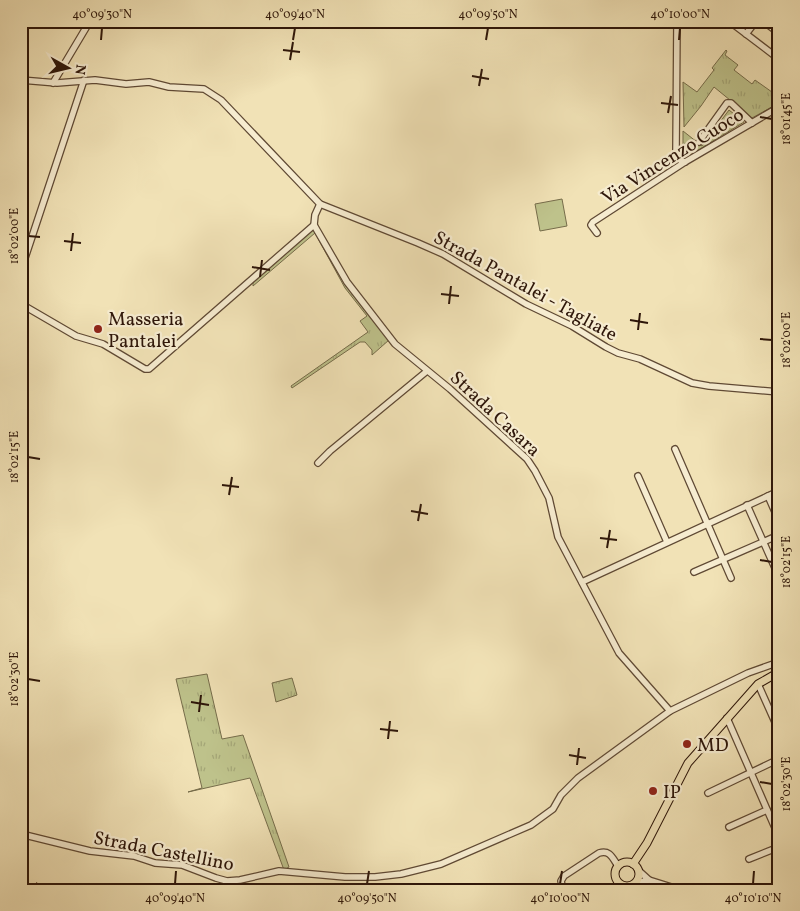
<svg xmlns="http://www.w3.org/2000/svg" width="800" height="911" viewBox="0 0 800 911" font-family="Vollkorn,serif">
<defs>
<pattern id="grass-tufts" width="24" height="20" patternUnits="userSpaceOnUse" patternTransform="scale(1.25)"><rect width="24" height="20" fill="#bec28b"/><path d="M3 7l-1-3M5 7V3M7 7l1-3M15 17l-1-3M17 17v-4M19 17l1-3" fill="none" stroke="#a4a677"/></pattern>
</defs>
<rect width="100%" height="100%" fill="#f1e2b6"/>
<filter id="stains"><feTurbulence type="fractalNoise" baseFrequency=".004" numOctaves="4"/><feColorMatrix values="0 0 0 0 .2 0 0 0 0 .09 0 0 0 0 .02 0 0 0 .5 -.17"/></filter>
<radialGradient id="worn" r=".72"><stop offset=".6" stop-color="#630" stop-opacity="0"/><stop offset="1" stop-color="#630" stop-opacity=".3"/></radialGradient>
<g fill="url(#grass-tufts)" stroke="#766c4a">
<polygon points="726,50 727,51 725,55 738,65 734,70 752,84 755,80 779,97 779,103 752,118 714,87 701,106 684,127 683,82 697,92 714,70 712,68"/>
<polygon points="729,110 744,122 695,152 687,152 683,147 683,131 702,146"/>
<polygon points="313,229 375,323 377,323 389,340 372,355 372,350 365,342 360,342 292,388 291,386 368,332 360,321 367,316 345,288 315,233 253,286 253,281"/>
<polygon points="207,674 222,739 243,735 289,867 284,870 250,778 188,792 202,788 176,679"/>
<polygon points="292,678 297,695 276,702 272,683"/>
</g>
<polygon fill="#bec28b" stroke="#766c4a" points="562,199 567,226 540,231 535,204"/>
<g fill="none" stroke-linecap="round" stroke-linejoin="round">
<defs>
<g id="minor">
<polyline points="677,21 676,151 681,161 685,162"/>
<polyline points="729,21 779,59"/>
<polyline points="763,21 779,33"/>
<polyline points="746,34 756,21"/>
<polyline points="21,80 57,83 95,80 126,84 149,82 169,87 204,89 221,100 320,204 418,243 443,254 526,304 572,326 606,347 618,353 640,359 692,383 709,386 779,392"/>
<polyline points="53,83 90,21"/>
<polyline points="699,142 727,103 731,103 752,123"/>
<polyline points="320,204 315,215 314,225 347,282 395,344 450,389 527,459 535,471 549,498 558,537 619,653 670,711"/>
<polyline points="597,233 591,225 593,222 685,162 779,107"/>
<polyline points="21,270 84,80"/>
<polyline points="21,304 76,336 103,344 145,369 149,369 314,225"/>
<polyline points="777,392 779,378"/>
<polyline points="675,449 731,578"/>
<polyline points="318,463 330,451 427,371"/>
<polyline points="638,476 667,542"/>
<polyline points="768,496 779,521"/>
<polyline points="747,505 779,577"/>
<polyline points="694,572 779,535"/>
<polyline points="582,582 779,491"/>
<polyline points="758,684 779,731"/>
<polyline points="727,718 779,837"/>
<polyline points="708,793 779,759"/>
<polyline points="729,827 767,810"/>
<polyline points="21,834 90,851 134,856 155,863 182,865 216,878 227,881 240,880 279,871 345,877 375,877 401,874 441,864 531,825 553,809 561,795 578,778 670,711 748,673 779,662"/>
<polyline points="749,859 779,847"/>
<polyline points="649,880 681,890"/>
<polyline points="636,883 649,880 638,870"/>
<polyline points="633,885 633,890"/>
<path d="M563,890l-2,-9 3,-5 35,-23c11,-3 13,4 19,13"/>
</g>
<g id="major">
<circle cx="627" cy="874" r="12"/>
<polyline points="633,864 647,843 688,763 758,684 779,672"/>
</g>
</defs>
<use href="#minor" stroke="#5f4934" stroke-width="8"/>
<use href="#major" stroke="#2e1609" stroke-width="9"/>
<use href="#minor" stroke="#f6ecd0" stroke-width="5.5"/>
<use href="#major" stroke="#f1e2b6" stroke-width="7"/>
<polyline stroke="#2e1609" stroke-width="1" stroke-dasharray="9 9" stroke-linecap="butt" points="21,873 48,890"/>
</g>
<path fill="none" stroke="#2e1609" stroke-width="2" d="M101,40l1,-12M293,40l2,-12M486,40l2,-12M679,40l1,-12M283,50l17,2M290,60l3,-18M472,76l17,3M479,86l3,-17M661,103l17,2M668,113l3,-17M760,117l12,2M28,236l12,1M64,241l17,2M71,251l2,-18M252,267l18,3M260,277l2,-17M441,294l18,2M449,304l2,-18M630,320l18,3M638,330l2,-17M760,339l12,1M28,457l12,2M222,485l17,2M229,495l3,-18M411,511l17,3M418,521l3,-17M600,538l17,2M607,548l3,-18M760,560l12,2M28,679l12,2M191,702l18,3M199,712l2,-17M380,729l18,2M388,739l2,-18M569,755l17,3M577,765l2,-17M760,782l12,2M175,884l1,-13M367,884l2,-13M560,884l2,-13M753,884l1,-13"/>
<g fill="#8f2418" stroke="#f6ecd0" stroke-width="2">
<circle cx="98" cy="329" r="5"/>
<circle cx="687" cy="744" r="5"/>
<circle cx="653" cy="791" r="5"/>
</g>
<g text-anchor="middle" stroke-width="4.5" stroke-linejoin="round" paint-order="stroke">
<g font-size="19" fill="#2e1609" stroke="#f6ecd0">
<text transform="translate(672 155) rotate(-32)" y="7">Via Vincenzo Cuoco</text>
<text transform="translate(526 285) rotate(29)" y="7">Strada Pantalei - Tagliate</text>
<text transform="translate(496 413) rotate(43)" y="7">Strada Casara</text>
<text transform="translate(164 850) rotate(11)" y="7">Strada Castellino</text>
</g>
<g font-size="19" fill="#2e1609" stroke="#f6ecd0" text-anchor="start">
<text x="108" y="325">Masseria<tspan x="108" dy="22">Pantalei</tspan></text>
<text x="697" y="751">MD</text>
<text x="663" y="798">IP</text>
</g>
</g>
<rect width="800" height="911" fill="none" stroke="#f1e2b6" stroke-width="55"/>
<g transform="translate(68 68) rotate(98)" stroke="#f6ecd0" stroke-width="4" paint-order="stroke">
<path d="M0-4L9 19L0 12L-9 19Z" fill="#2e1609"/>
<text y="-8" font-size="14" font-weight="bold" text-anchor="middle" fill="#2e1609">N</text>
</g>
<rect x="28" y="28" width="744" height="856" fill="none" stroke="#2e1609" stroke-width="2"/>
<g font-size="12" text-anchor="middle" fill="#2e1609">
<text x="102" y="18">40°09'30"N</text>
<text x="295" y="18">40°09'40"N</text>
<text x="488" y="18">40°09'50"N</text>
<text x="680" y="18">40°10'00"N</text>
<text transform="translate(786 119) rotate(-90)" y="4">18°01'45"E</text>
<text transform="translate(14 236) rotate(-90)" y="4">18°02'00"E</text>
<text transform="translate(786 340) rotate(-90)" y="4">18°02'00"E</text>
<text transform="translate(14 457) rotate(-90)" y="4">18°02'15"E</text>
<text transform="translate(786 562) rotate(-90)" y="4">18°02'15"E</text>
<text transform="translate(14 679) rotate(-90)" y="4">18°02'30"E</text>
<text transform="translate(786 784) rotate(-90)" y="4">18°02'30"E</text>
<text x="175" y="902">40°09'40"N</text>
<text x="367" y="902">40°09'50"N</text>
<text x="560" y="902">40°10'00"N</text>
<text x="753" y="902">40°10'10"N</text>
</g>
<rect width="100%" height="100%" filter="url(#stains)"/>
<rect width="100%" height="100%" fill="url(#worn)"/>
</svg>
